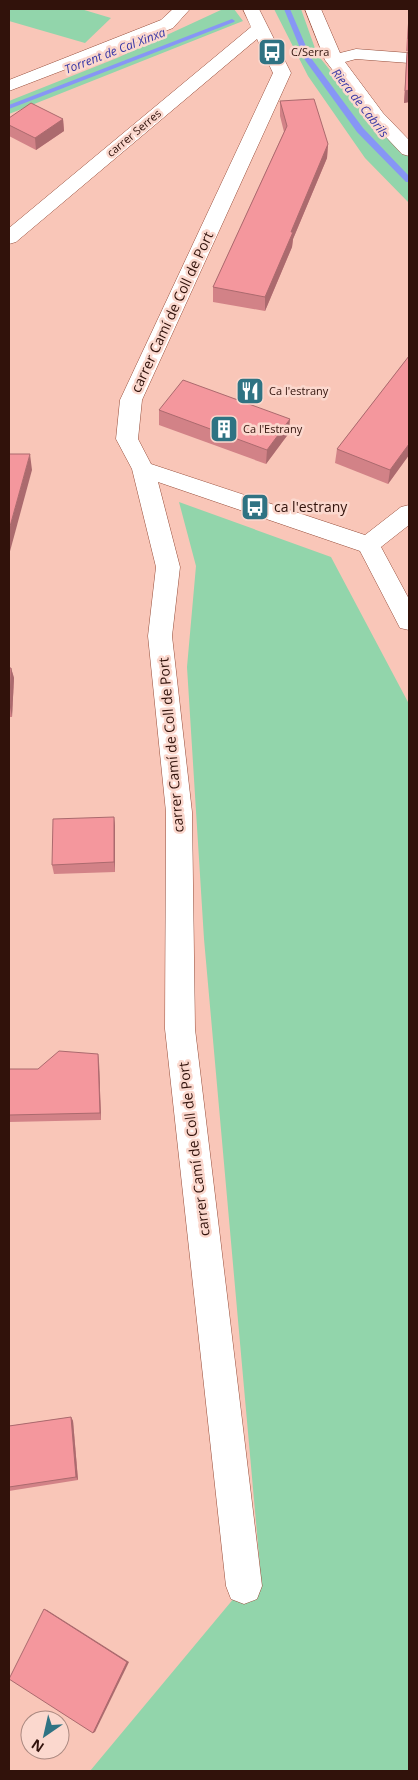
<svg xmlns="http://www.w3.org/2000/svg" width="418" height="1780" viewBox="0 0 418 1780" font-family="'Open Sans',sans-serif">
<rect width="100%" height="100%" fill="#f9c6b8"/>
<g fill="#92d5ab">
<polygon points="9,9 81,9 111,18 85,43 9,21"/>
<polygon points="223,9 234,9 243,21 9,114 9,101 117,58"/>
<polygon points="274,9 301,9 317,54 354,100 409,156 409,203 365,158 308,76"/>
<polygon points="179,502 331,557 409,704 409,1771 90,1771 260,1567 204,939 187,667 196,566"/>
</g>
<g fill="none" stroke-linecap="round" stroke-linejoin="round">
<g fill="#8796f5" fill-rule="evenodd">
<polygon points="284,9 290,9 311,58 363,128 409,176 409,182 406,182 357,132 305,60"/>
<polygon points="232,19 235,21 234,22 9,109 9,105"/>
</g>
<defs>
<g id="minor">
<polygon points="173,9 190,9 173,28 9,91 9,80 161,20"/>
<polygon points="243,9 259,9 291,73 142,400 138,439 151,464 365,535 401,507 409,505 409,525 381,547 409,599 409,630 400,628 360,551 158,482 180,567 172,636 192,812 195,1029 262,1586 257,1599 244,1604 231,1599 226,1586 165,1029 166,812 148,636 156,567 132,469 116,439 120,400 273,73 257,39 16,242 9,244 9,228 251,27"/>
<polygon points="305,9 321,9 340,53 356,49 409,53 409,63 356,59 345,62 383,113 409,140 409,156 402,154 371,121 325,60"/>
</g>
</defs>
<use href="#minor" stroke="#964d3a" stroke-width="1"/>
<use href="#minor" fill="#fff" fill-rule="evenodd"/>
</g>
<g fill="#d28287">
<polygon points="409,9 409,102 404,103 406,65 407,53 409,52 406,51"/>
<polygon points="280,101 328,144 327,158 293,239 292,247 265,311 213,302 213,287 284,132 280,116"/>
<polygon points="9,118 63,119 64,131 36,150 9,136"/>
<polygon points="409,356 409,455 388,484 335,463 337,449"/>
<polygon points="159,410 289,433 266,464 159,425"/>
<polygon points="9,668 11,668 14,678 12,717 9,717"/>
<polygon points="114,817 115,826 115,872 54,874 52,865"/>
<polygon points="98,1054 99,1062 101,1120 9,1122 9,1069 38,1069"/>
<polygon points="71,1417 73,1421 78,1480 9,1491 9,1426"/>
</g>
<g fill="#ab6a6e">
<polygon points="409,90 409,102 404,103 405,91"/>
<polygon points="63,119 64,131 36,150 35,138"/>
<polygon points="328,144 327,158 293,239 292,247 265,311 265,297 291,232"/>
<polygon points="290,419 289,433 266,464 267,450"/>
<polygon points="409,444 409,455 388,484 390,470"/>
<polygon points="30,454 32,470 9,555 9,530"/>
<polygon points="11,668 14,678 12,717 10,707"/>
<polygon points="114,817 115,826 115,872 114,862"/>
<polygon points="98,1054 99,1062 101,1120 100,1113"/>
<polygon points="71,1417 73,1421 78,1480 76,1477"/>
<polygon points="44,1609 47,1610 129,1662 95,1732 93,1733"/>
</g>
<g fill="#f4979d" stroke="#ab6a6e">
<polygon points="409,11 409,40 408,39"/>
<polygon points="409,52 409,90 405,91 407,53"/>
<polygon points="314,99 328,144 291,232 293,232 265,297 213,287 287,126 280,101"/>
<polygon points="31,103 63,119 35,138 9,125 9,118"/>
<polygon points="409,356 409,444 390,470 337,449"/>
<polygon points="183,380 290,419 267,450 159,410"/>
<polygon points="9,454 30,454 9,530"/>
<polygon points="9,668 11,668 10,707 9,707"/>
<polygon points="114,817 114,862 52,865 53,819"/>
<polygon points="59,1051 98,1054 100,1113 9,1115 9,1069 38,1069"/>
<polygon points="71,1417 76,1477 9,1487 9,1426"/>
<polygon points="44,1609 127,1662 93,1733 9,1679"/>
</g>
<defs>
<symbol id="bus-square" viewBox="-11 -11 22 22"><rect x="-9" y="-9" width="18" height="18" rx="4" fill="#2f7383" stroke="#fbd8ce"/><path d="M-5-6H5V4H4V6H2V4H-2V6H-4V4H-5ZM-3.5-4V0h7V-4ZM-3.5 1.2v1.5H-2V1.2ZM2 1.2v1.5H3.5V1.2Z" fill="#fff"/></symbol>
<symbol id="restaurant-square" viewBox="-11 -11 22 22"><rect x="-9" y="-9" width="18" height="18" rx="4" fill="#2f7383" stroke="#fbd8ce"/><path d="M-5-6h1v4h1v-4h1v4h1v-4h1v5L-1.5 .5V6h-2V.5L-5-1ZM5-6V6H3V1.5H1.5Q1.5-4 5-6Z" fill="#fff"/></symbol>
<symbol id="building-square" viewBox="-11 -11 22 22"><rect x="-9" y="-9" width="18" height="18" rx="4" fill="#2f7383" stroke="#fbd8ce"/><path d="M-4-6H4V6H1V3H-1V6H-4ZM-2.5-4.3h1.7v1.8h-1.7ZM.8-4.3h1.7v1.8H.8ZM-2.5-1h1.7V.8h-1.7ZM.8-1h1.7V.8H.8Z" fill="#fff"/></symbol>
</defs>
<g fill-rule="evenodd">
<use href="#bus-square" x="256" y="36" width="32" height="32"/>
<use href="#restaurant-square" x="234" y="375" width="32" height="32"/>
<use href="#building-square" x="208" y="413" width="32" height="32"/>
<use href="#bus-square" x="239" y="491" width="32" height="32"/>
</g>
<g text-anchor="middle" stroke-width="5" stroke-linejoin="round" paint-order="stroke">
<g font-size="11" fill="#31120b" stroke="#fbd8ce" text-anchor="start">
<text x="291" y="56">C/Serra</text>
<text x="269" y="395">Ca l'estrany</text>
<text x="243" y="433">Ca l'Estrany</text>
</g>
<g font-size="11" fill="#31120b" stroke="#fbd8ce">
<text transform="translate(134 133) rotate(-40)" y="4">carrer Serres</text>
</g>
<g font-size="12" font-style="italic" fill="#3838a6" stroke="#fbd8ce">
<text transform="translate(115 51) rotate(-21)" y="4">Torrent de Cal Xinxa</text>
<text transform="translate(360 103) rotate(52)" y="4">Riera de Cabrils</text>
</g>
<g font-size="14" fill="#31120b" stroke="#fbd8ce">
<text transform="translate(172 312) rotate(-65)" y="5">carrer Camí de Coll de Port</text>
<text transform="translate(171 745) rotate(-95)" y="5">carrer Camí de Coll de Port</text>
<text transform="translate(194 1149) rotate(-97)" y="5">carrer Camí de Coll de Port</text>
</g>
<g font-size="14" fill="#31120b" stroke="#fbd8ce" text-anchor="start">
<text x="274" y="512">ca l'estrany</text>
</g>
</g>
<rect width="418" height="1780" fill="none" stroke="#31120b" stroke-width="20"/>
<g transform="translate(45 1735) rotate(214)"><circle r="24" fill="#fbd8ce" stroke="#aa8980"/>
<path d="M0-4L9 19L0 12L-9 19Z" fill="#2f7383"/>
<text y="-8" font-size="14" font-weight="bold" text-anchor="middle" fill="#31120b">N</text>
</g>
</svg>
